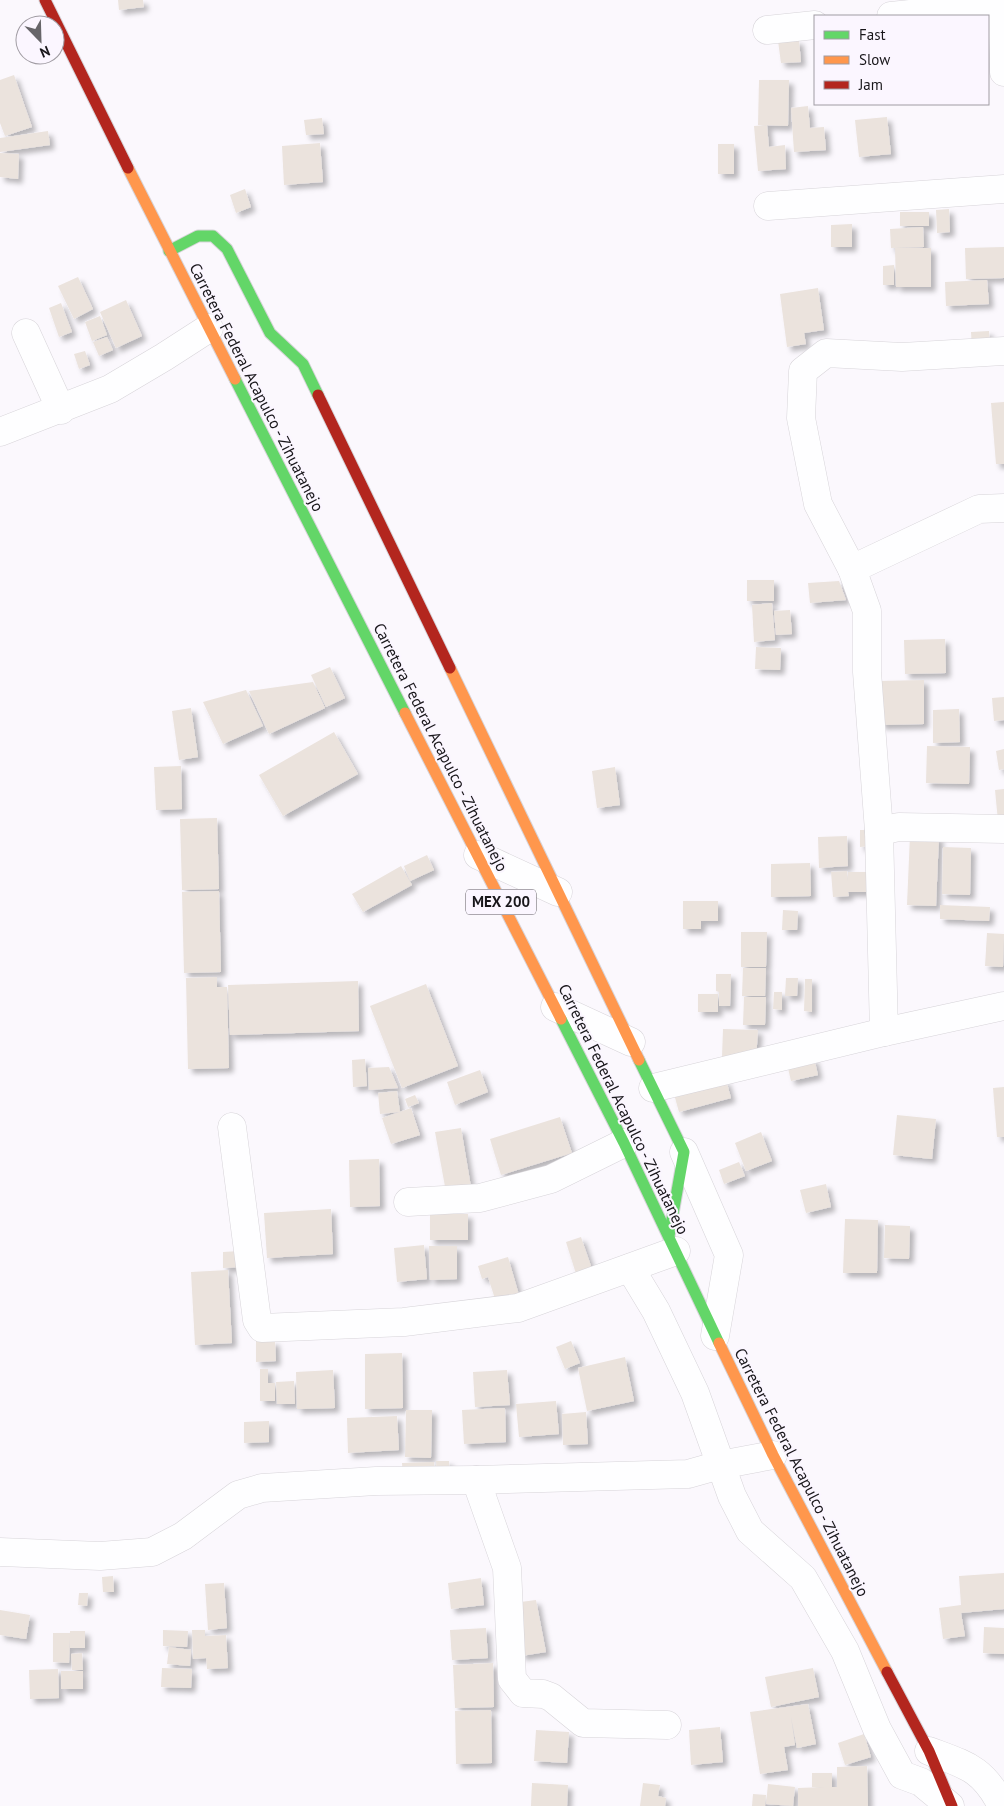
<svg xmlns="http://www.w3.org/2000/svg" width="1004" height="1806" viewBox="0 0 1004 1806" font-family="'PT Sans',sans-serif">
<defs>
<filter id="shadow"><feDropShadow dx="4.5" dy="4.5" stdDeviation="2.5" flood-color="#0004"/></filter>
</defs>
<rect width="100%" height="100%" fill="#fbf8fd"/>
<g fill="#ebe3dd" filter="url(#shadow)">
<polygon points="118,0 143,0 144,7 119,10"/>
<polygon points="799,40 801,62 781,63 778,41"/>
<polygon points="14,75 32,127 5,136 0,123 0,80"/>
<polygon points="759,80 789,80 788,126 758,125"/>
<polygon points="808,106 810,128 824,127 826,150 794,152 791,108"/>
<polygon points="887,117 891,154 859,157 855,120"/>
<polygon points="322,118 324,134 306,135 304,120"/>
<polygon points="767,125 769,147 785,145 786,169 758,171 754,126"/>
<polygon points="48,131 50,145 0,152 0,138"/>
<polygon points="320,143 323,182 284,185 282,146"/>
<rect x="718" y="144" width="16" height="30"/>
<polygon points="0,153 19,154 18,179 0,177"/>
<polygon points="245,189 251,207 236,213 230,195"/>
<polygon points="949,209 950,232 937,233 936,210"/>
<rect x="900" y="212" width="29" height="14"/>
<polygon points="852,224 852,247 831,247 831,225"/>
<polygon points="923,227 924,247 891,248 890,229"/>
<polygon points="1004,247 1004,278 966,279 965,248"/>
<polygon points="895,248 931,248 931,287 896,287"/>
<polygon points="894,265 894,285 883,285 883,266"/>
<polygon points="78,277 93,309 74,319 58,286"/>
<polygon points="987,280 989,304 946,306 945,282"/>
<polygon points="818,288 824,330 804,333 806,344 787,347 780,294"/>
<polygon points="126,300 142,336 116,348 100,312"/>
<polygon points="61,303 72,332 59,337 49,308"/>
<polygon points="100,316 107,335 92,341 85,322"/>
<polygon points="989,331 990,346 972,348 971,332"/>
<polygon points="107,337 113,350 99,356 93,342"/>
<polygon points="85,351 90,365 79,369 74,354"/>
<polygon points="1004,402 1004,464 996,464 991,403"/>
<rect x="747" y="580" width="27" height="21"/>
<polygon points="839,581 846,600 810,603 808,583"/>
<polygon points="772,603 775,640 754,642 752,605"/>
<polygon points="790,610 792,634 776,635 774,611"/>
<polygon points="945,639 946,673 905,674 904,640"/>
<polygon points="756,647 781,648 780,670 755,669"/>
<polygon points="330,667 345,698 326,707 311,675"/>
<polygon points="924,680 924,724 880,725 879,681"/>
<polygon points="313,682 325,708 269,734 249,691"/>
<polygon points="246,690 263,726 223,744 203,702"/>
<polygon points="1004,697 1004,720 994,721 992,698"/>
<polygon points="191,708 198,757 179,760 172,711"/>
<polygon points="959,709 960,742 933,743 933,710"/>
<polygon points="334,732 358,774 283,816 259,775"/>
<polygon points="927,746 970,747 969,784 926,783"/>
<polygon points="1004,749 1004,769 999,770 996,751"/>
<polygon points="181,766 182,809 156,810 154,767"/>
<polygon points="615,767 620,805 597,808 592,771"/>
<polygon points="1004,789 1004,821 998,821 995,790"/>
<polygon points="217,818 219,889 182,890 180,819"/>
<polygon points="860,830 869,830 870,846 860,847"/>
<polygon points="910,835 939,836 936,906 907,905"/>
<polygon points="847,836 848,866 819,868 818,837"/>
<polygon points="943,847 971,848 970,895 942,894"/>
<polygon points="427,855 434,870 410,881 404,866"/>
<polygon points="810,863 811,896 771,897 771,864"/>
<polygon points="401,866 412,885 363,912 352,894"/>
<polygon points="847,871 848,881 848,872 869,872 870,892 848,892 849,896 833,897 831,872"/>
<polygon points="219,891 221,972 184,973 182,892"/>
<polygon points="683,901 718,901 718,921 701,921 701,929 683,929"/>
<polygon points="940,905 990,907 989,921 940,919"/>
<polygon points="783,910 798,911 797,930 782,930"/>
<polygon points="741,932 767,932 766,967 741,967"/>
<polygon points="987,933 1004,934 1003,967 985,966"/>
<polygon points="743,968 766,968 765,996 742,996"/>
<polygon points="716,974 731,974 730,1006 719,1006 719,992 716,991"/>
<polygon points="217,977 217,987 227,987 229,1068 188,1069 186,978"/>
<polygon points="786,978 798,978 797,996 785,996"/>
<polygon points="805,979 812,979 812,1012 804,1011"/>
<polygon points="358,981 359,1031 230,1035 228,985"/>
<polygon points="426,984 458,1066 402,1088 370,1006"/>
<polygon points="774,992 782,992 782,1010 773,1009"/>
<rect x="698" y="994" width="20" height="18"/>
<polygon points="744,997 766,997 765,1025 743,1025"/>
<polygon points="723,1029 758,1030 756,1059 722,1057"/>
<polygon points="814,1058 818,1075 791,1081 787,1064"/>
<polygon points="365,1059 367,1086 353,1087 352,1060"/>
<polygon points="389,1067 398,1088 369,1090 368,1068"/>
<polygon points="480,1070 488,1092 455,1105 447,1082"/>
<polygon points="726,1080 731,1098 679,1112 674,1094"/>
<polygon points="1004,1087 1004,1137 997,1137 993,1088"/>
<polygon points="397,1091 400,1112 380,1114 378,1093"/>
<polygon points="415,1095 419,1103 408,1107 405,1099"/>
<polygon points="411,1108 420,1135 391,1144 382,1118"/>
<polygon points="897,1115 936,1119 932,1159 893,1155"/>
<polygon points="560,1117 572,1153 501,1175 490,1139"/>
<polygon points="461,1128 471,1187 446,1192 435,1132"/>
<polygon points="761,1132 772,1161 746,1171 735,1143"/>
<polygon points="379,1159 380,1206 350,1207 349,1160"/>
<polygon points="739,1162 745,1176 724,1184 719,1170"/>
<polygon points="826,1184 831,1207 806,1213 800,1190"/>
<polygon points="331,1209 333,1254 267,1258 264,1213"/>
<rect x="430" y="1214" width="38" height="26"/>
<polygon points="845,1219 878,1220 877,1273 843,1273"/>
<polygon points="885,1225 910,1226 909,1259 884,1258"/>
<polygon points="581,1237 593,1272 577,1277 566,1242"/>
<polygon points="424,1245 427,1279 397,1282 394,1248"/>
<polygon points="429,1246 457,1246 457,1279 430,1280"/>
<polygon points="240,1251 241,1267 223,1268 223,1252"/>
<polygon points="508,1257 519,1295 496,1302 488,1277 482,1279 478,1266"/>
<polygon points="228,1270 232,1343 195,1345 191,1272"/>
<polygon points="256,1341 275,1341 276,1361 256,1362"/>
<polygon points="571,1341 580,1363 565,1369 556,1347"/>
<polygon points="402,1353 403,1408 365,1409 365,1354"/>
<polygon points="625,1357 634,1401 587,1411 578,1368"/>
<polygon points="260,1369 268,1369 268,1383 275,1383 275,1401 260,1401"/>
<polygon points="333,1370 335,1408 297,1409 296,1372"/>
<polygon points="507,1370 510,1405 475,1407 473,1372"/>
<polygon points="294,1381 295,1404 277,1404 276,1382"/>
<polygon points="556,1401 559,1434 519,1437 516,1404"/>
<polygon points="505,1408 506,1442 464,1444 462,1410"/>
<polygon points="406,1410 432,1410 431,1458 405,1457"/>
<polygon points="586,1412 588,1444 563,1445 562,1414"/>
<polygon points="397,1416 399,1450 348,1453 347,1418"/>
<polygon points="269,1421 269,1442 244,1443 244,1422"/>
<polygon points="436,1461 449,1461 450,1479 437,1479"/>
<polygon points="434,1462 435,1477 403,1479 402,1463"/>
<polygon points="1004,1573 1004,1609 961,1613 965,1636 943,1639 939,1608 961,1605 959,1576"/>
<polygon points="113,1576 114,1592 103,1592 102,1577"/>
<polygon points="481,1578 484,1605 451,1609 448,1583"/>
<polygon points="224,1583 227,1628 208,1630 205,1584"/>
<polygon points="79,1593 88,1593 87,1606 78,1605"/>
<polygon points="536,1600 546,1652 521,1656 513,1603"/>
<polygon points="0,1610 30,1615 26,1639 0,1635"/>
<polygon points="984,1627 1004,1628 1004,1654 983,1653"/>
<polygon points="486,1628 488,1658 452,1660 450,1630"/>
<polygon points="163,1630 188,1631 187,1647 163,1646"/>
<polygon points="192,1630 205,1630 205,1636 226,1635 228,1668 207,1669 206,1658 193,1659"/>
<polygon points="70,1631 85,1631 85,1648 70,1648 70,1637 69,1663 53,1662 53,1633 70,1633"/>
<polygon points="169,1647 191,1650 190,1666 167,1664"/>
<polygon points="82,1653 83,1670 72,1670 71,1654"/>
<polygon points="493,1663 494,1707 455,1708 453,1665"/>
<polygon points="162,1668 192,1669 191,1688 161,1687"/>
<polygon points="813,1668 819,1697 771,1707 765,1677"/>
<polygon points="58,1669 59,1698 30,1699 29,1670"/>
<rect x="61" y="1671" width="22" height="18"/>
<polygon points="808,1704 816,1744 797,1748 791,1717 795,1745 784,1747 788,1770 760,1774 750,1712"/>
<polygon points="491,1710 492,1763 456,1764 455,1711"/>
<polygon points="720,1727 723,1762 691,1765 689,1730"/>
<polygon points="536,1730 569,1732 567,1763 534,1761"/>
<polygon points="864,1734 871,1757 845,1765 838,1743"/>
<polygon points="867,1766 868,1806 798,1806 798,1788 824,1787 812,1787 812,1773 832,1773 832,1787 837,1787 837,1767"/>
<polygon points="532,1783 568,1785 567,1806 531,1806"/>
<polygon points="643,1783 660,1785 658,1796 666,1798 665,1806 640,1806"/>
<polygon points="768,1784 795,1787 793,1806 766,1804"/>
<polygon points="753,1794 766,1795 765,1806 752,1806"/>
</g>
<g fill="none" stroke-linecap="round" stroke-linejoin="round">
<defs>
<g id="street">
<polyline points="1002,0 1004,72"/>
<polyline points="891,16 1003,4"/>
<polyline points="767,30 815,25"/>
<polyline points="768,206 1004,189"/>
<polyline points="26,333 61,410"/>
<polyline points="0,432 110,389 164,357 209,328"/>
<polyline points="852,569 979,509 1004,508"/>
<polyline points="879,831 899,827 1004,829"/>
<polyline points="478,855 558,892"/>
<polyline points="555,1007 631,1042"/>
<polyline points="884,1032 879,831 867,672 867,611 852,569 818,504 801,418 803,371 826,353 902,357 1004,351"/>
<polyline points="653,1088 884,1032 1004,1006"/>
<polyline points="232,1127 257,1320 262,1328 404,1322 518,1308 676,1251"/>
<polyline points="684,1152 729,1255 715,1336"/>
<polyline points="408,1202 480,1198 551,1179 624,1143"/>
<polyline points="630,1268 656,1311 695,1393 732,1496 750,1531 803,1578 845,1651 877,1729 902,1775 921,1782 950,1806"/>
<polyline points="476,1480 507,1568 512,1679 523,1693 543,1694 551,1697 583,1723 667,1725"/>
<polyline points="0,1552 100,1556 152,1552 183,1536 238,1495 262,1488 376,1481 476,1480 688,1474 720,1465 773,1455"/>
<path d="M929,1751c37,14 54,17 73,55"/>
</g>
<g id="fast">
<polyline points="169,251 198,236 213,236 227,249 270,333 303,364 318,395"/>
<polyline points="235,379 405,713"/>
<polyline points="561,1019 624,1143 719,1343"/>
<polyline points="639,1060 684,1152 669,1236"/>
</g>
<g id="slow">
<polyline points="128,168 235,379"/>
<polyline points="450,668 639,1060"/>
<polyline points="405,713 561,1019"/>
<polyline points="719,1343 773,1455 887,1672"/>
</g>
<g id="jam">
<polyline points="45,0 128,168"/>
<polyline points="318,395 450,668"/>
<polyline points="887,1672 929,1751 952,1806"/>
</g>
</defs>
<use href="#street" stroke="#d7d4d9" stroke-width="29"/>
<use href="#fast" stroke="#d7d4d9" stroke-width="13"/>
<use href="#slow" stroke="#d7d4d9" stroke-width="13"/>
<use href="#jam" stroke="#d7d4d9" stroke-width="13"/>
<use href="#street" stroke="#fefeff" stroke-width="28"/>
<use href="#fast" stroke="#63d668" stroke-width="11"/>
<use href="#slow" stroke="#ff974d" stroke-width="11"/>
<use href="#jam" stroke="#b3261e" stroke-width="11"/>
</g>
<g text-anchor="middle" stroke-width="4" stroke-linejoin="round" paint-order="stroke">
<rect fill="#fbf6ff" stroke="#5c595f" stroke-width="1" x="466" y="889.5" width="70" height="25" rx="4"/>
<g font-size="15" font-weight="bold" fill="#18161a">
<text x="501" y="907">MEX 200</text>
</g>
<g font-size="16" fill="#18161a" stroke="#fbf6ff">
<text transform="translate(257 387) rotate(63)" y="6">Carretera Federal Acapulco - Zihuatanejo</text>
<text transform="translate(441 747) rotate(63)" y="6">Carretera Federal Acapulco - Zihuatanejo</text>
<text transform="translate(624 1109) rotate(64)" y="6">Carretera Federal Acapulco - Zihuatanejo</text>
<text transform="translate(802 1472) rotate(63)" y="6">Carretera Federal Acapulco - Zihuatanejo</text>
</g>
</g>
<rect x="814" y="15" width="175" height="90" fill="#fbf6ff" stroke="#a09ca3"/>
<rect x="824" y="31" width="25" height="8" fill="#63d668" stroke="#a09ca3"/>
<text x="859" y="40" font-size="15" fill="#18161a">Fast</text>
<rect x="824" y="56" width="25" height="8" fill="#ff974d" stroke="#a09ca3"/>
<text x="859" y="65" font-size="15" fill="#18161a">Slow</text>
<rect x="824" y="81" width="25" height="8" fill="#b3261e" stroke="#a09ca3"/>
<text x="859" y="90" font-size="15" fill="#18161a">Jam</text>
<g transform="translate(40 40) rotate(157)"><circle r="24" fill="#fbf6ff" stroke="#a09ca3"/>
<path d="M0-4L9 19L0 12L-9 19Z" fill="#676569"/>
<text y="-8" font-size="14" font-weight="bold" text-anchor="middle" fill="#18161a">N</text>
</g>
</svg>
